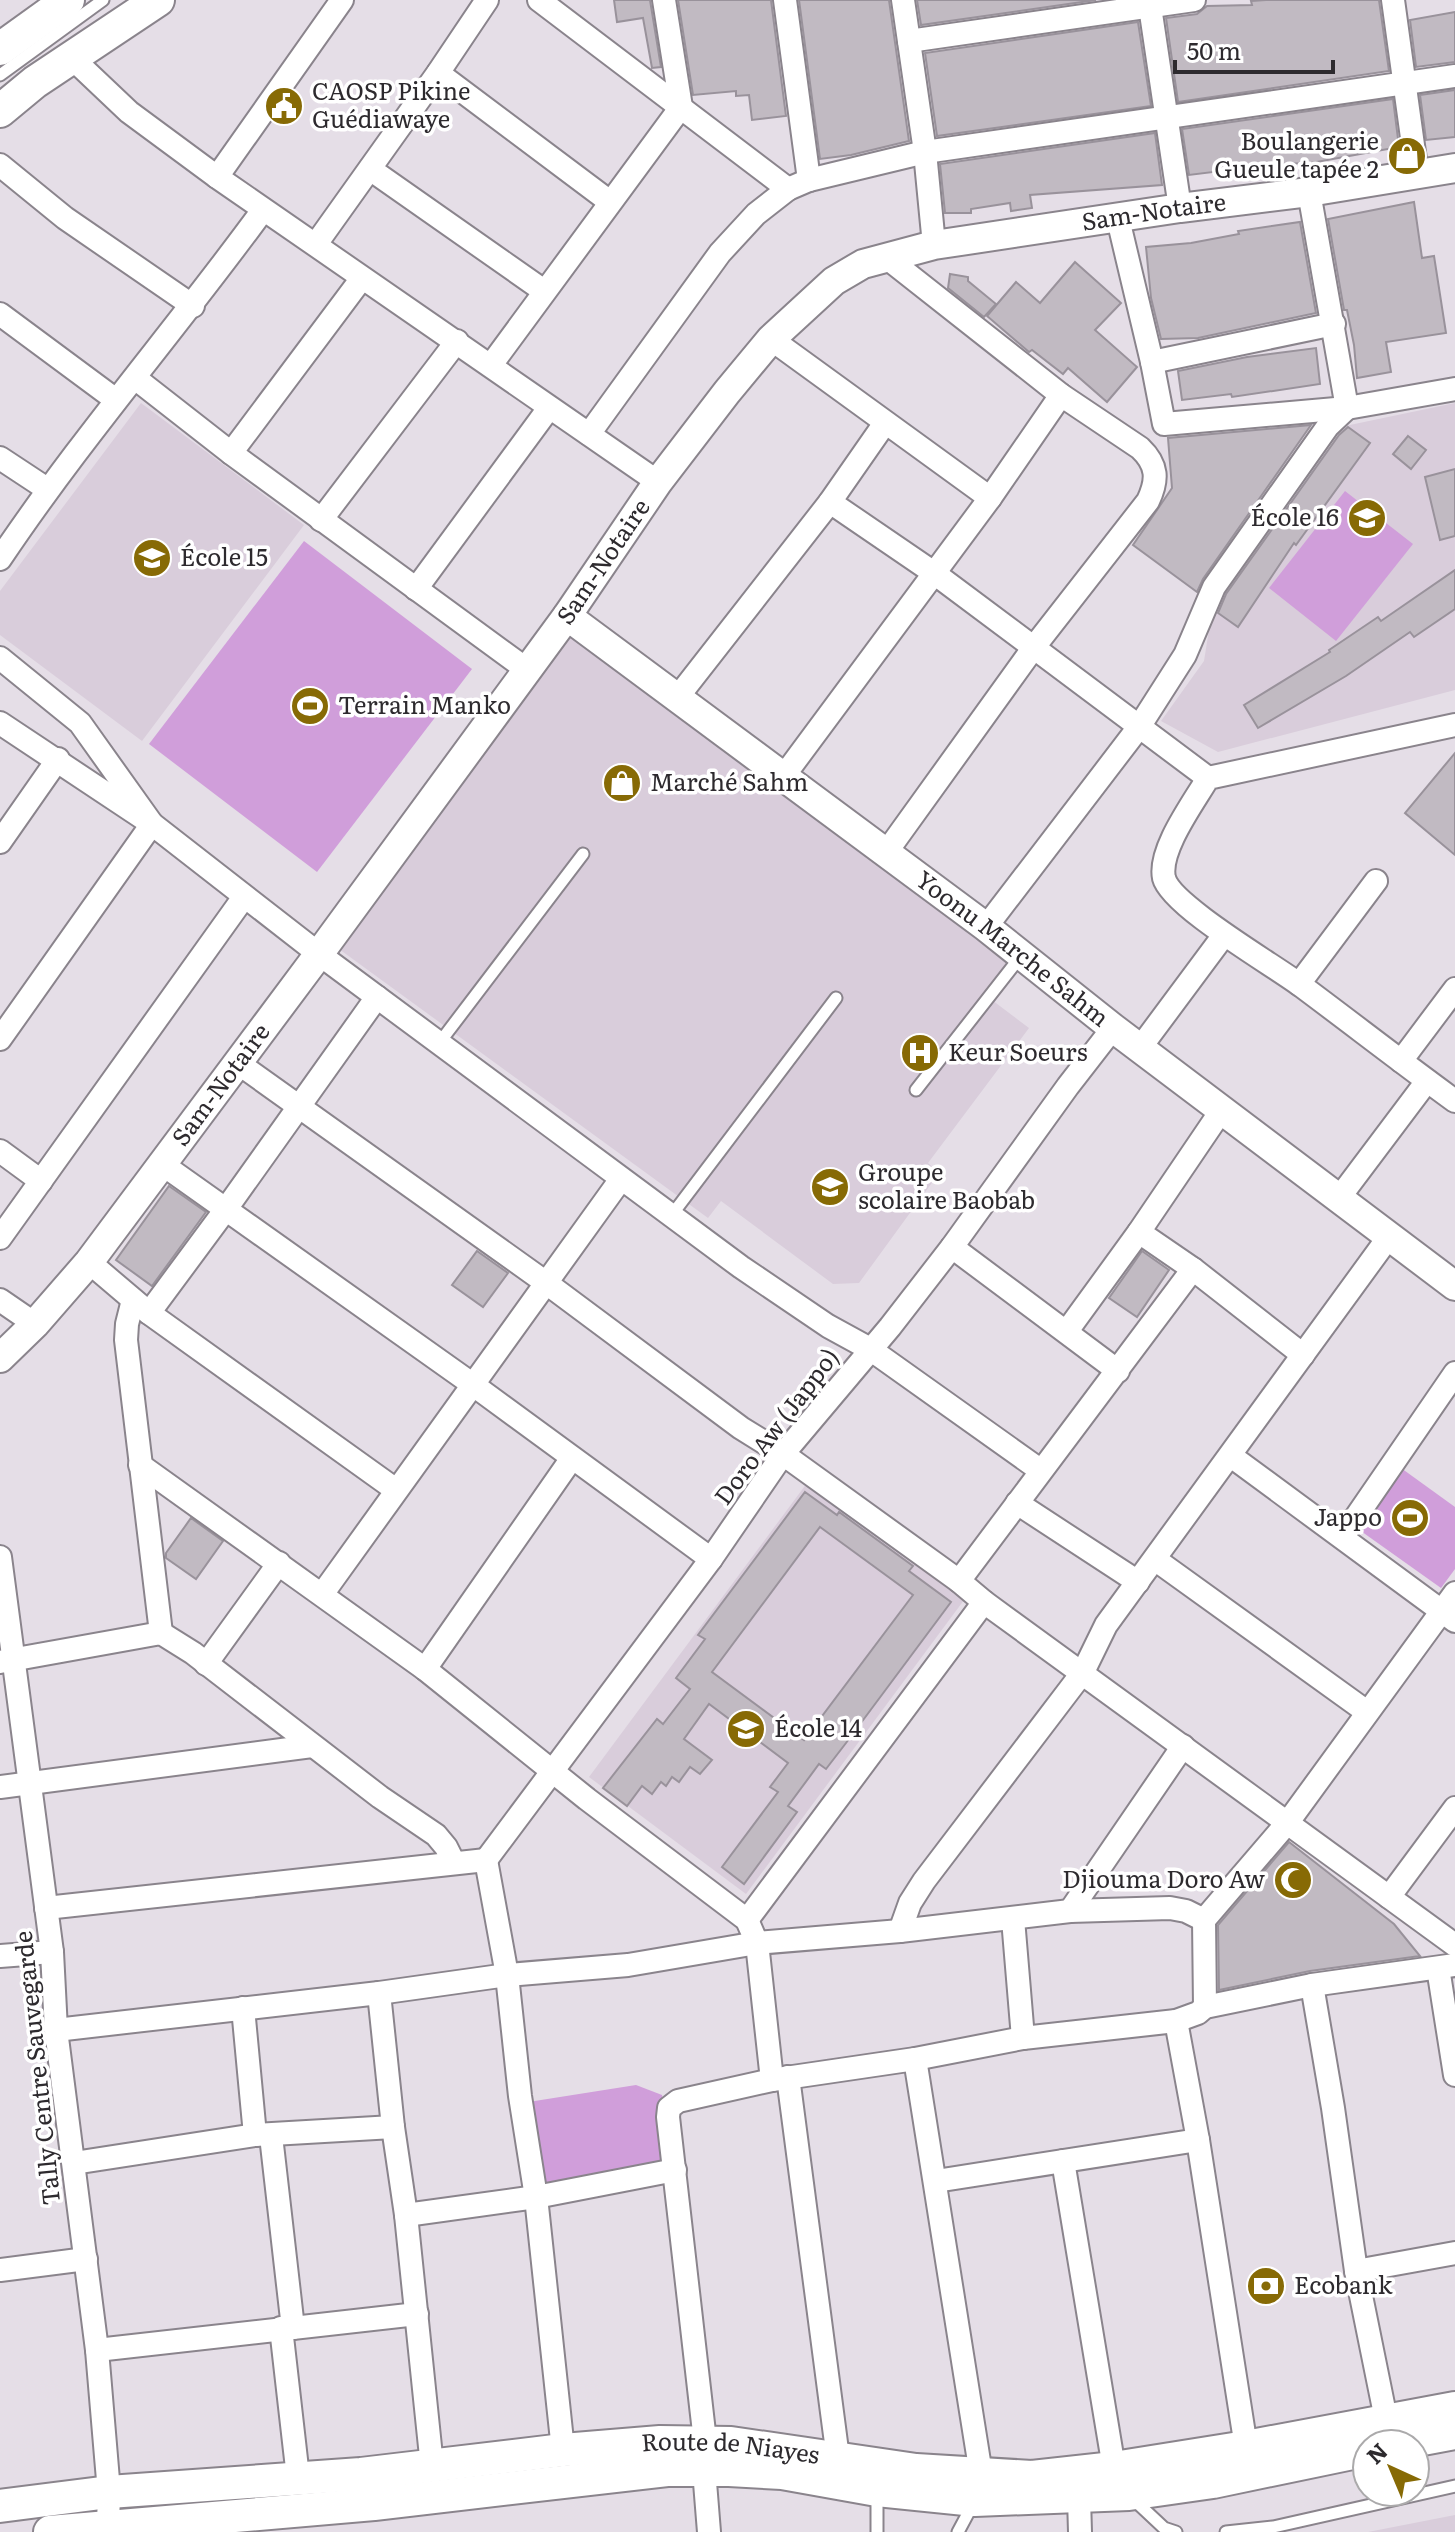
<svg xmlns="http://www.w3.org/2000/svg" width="1455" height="2532" viewBox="0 0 1455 2532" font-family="Literata,serif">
<rect width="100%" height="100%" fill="#e5dee7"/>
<g fill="#d9cddb">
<polygon points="141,403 304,525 142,741 0,635 0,591"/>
<polygon points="1455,403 1455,690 1218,752 1161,721 1204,661 1212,611 1345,426"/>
<polygon points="572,625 1014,952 984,994 1029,1028 928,1163 939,1173 859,1283 833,1284 721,1201 708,1218 339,949"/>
<polygon points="810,1479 967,1596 746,1894 589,1777"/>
<polygon points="1455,2515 1455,2532 1368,2532"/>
</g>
<g fill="#d09eda">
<polygon points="1345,491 1413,544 1336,641 1269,588"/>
<polygon points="304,541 472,669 317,872 149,744"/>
<polygon points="1401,1468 1455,1507 1455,1569 1441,1588 1358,1529"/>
<polygon points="636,2085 662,2095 673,2170 535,2193 522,2103"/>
</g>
<g fill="#c1bac2" stroke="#99929b" stroke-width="2" fill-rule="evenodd">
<polygon points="614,0 650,0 661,67 652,68 643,18 617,22"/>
<polygon points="678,0 771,0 786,116 752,120 749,95 736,96 736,91 693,95"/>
<polygon points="799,0 889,0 909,141 851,155 820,159"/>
<polygon points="917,0 1096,0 921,25"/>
<polygon points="1266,0 1379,0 1389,71 1178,102 1166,18 1197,14 1207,6 1252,5 1251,1"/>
<polygon points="1455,12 1455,62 1416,67 1410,20"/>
<polygon points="1138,22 1151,106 937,136 925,53"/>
<polygon points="1455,90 1455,137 1426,140 1420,95"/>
<polygon points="1393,99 1399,147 1311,163 1279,164 1189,175 1182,129"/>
<polygon points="1155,133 1162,185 1030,195 1032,208 1011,211 1010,203 971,209 971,213 945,213 940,164"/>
<polygon points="1414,202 1422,258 1434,256 1446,333 1386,342 1391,372 1357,378 1354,345 1347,310 1344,310 1328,219"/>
<polygon points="1300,222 1316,313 1198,338 1161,339 1151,298 1146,247 1191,243 1239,234 1238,231"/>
<polygon points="1075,262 1121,303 1095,330 1137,367 1107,402 1068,368 1063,374 1032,350 1029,352 987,316 1016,282 1040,303"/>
<polygon points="950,274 968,277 968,281 996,304 984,317 948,288"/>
<polygon points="1316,348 1320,384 1232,397 1231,394 1182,400 1178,371 1247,357"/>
<polygon points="1311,425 1203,579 1197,592 1133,545 1172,488 1168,438"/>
<polygon points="1348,427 1370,443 1296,545 1294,543 1238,627 1218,613 1226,594 1339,435"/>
<polygon points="1408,436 1426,450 1411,469 1393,454"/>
<polygon points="1455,469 1455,536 1440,540 1425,477"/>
<polygon points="1455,570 1455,609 1414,637 1410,632 1346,676 1258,728 1244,705 1330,652 1329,650 1378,617 1381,621"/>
<polygon points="1455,753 1455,855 1405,813"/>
<polygon points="169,1186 206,1212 152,1286 116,1260"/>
<polygon points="477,1251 508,1273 483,1307 452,1285"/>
<polygon points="1142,1251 1169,1270 1137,1317 1109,1298"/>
<path d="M805,1492l32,23 2,-3 74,54 -4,5 42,31 -105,141 -20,26 -7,-5 -31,42 9,6 -53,72 -22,-17 56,-75 -8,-5 18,-24 -79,-59 -25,35 28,21 -12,14 -10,-7 -11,15 -7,-5 -6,9 -5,-4 -9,12 -10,-8 -15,20 -24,-18 54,-69 6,5 27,-35 -14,-11 29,-39 -7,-4zM820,1527l93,68 -109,145 -92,-68z"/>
<polygon points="191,1518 223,1541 196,1579 166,1558 166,1553"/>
<polygon points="1289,1842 1394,1924 1420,1956 1310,1971 1219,1990 1218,1925"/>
</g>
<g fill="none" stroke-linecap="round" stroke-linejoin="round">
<defs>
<g id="service">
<polyline points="0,75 103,0"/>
<polyline points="440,1042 583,854"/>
<polyline points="916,1090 1021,956"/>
<polyline points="671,1216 836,998"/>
<polyline points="877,2495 877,2532"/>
<polyline points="1132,2498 1164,2528 1176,2532"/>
<polyline points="958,2532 973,2504"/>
<polyline points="1226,2532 1273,2527 1455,2486"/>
</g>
<g id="minor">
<polyline points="539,0 788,189"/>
<polyline points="785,0 809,180"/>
<polyline points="903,0 925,152 934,245"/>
<polyline points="1149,0 1180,208"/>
<polyline points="1393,0 1417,174"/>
<polyline points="909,41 1194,0"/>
<polyline points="72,58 129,112 217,177 658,482"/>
<polyline points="438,73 610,202"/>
<polyline points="0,165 65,218 193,306"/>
<polyline points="370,169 544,291"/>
<polyline points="217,177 342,0"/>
<polyline points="1309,192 1347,408 1455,389"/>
<polyline points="1118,219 1152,362 1164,424 1347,408"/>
<polyline points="316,244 438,73 487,0"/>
<polyline points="0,314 116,400"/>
<polyline points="771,339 990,498"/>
<polyline points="1152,362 1334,324"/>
<polyline points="491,365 681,107 664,0"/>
<polyline points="135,378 231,453 526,669"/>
<polyline points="589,434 720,253 756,214 788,189 809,180 925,152 1455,76"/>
<polyline points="231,453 362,278"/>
<polyline points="0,458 47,489"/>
<polyline points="830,502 934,573 1208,778"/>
<polyline points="321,520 457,341"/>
<path d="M0,559c81,-121 177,-231 263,-349"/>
<polyline points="416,589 549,408"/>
<polyline points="0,658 80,723 152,824 0,1039"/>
<polyline points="677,698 830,502 885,423"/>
<polyline points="0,723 152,824 319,954 741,1267 828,1326 870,1349 1040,1470"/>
<path d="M1455,725l-247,53c-14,24 -50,72 -44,100 7,28 113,89 139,109 51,38 101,77 152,114"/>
<polyline points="783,777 990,498 1061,395"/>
<polyline points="0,842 58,759"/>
<path d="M885,854l149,-207 114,-146c10,-21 10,-36 -8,-53l-79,-53 -175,-138"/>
<polyline points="986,927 1139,727 1185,655 1214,587 1328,426 1347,408"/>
<polyline points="1299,984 1376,881"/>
<polyline points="1140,1048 1224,935"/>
<polyline points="1401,1061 1455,989"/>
<polyline points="238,1063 545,1282 741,1428 783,1454 959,1581 984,1602 1455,1945"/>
<polyline points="0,1151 41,1181"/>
<polyline points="162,1164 472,1384 711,1559"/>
<polyline points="1339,1198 1427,1081"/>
<polyline points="1139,1232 1193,1269 1303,1355"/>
<polyline points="0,1238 244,897"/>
<polyline points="952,1247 1118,1371"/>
<polyline points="89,1262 149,1313 396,1490"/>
<polyline points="0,1300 35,1324"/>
<polyline points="133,1300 127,1324 126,1340 161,1633"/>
<polyline points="149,1313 226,1209 377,997"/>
<polyline points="1067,1331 1139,1232 1221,1111"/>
<polyline points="1231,1456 1455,1621"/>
<polyline points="140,1465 425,1669 587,1799 747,1920 757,1943 772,2080"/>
<polyline points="1017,1503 1138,1582"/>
<polyline points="1343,1536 1455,1373"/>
<polyline points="0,1557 52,1952 56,2030 97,2350 109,2492 108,2526"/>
<polyline points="1156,1560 1367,1712"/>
<polyline points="959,1581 1193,1269"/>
<polyline points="323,1593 621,1179"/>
<polyline points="0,1662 161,1633 193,1653 380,1797 436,1835 446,1847 454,1863"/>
<polyline points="206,1664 279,1563"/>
<polyline points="425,1669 572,1458"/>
<polyline points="0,1787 312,1746"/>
<polyline points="486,1860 711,1559 783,1454 890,1327 952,1247 1068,1086 1113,1028"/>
<polyline points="486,1860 507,1975 520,2096 536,2197 563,2450"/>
<polyline points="1389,1897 1455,1808"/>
<polyline points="46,1908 486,1860"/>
<polyline points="1070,1911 1183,1746"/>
<polyline points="1013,1919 1023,2038"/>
<polyline points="747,1920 984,1602"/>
<polyline points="900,1931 910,1903 924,1881 1083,1672 1106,1625 1388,1238"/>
<polyline points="0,1956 52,1952"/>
<polyline points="1438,1968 1455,2075"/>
<polyline points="1312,1985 1333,2108 1356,2271 1386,2419"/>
<polyline points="379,1993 393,2127 406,2215 432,2466"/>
<polyline points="1205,2007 1204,1920 1288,1822 1455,1593"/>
<polyline points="243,2008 255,2135"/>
<polyline points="1176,2021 1198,2140 1246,2447"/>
<polyline points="56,2030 379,1993 507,1975 628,1965 757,1943 900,1931 1070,1911 1170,1908 1186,1911 1204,1920"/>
<polyline points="915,2059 981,2474"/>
<polyline points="788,2077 838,2458"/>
<polyline points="271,2136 293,2328"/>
<polyline points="1063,2161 1114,2468"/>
<polyline points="74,2163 255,2135 393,2127"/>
<polyline points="936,2181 1198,2140"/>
<polyline points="406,2215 536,2197 675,2170"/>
<polyline points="0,2270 86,2259"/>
<polyline points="1356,2271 1455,2253"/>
<polyline points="281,2328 298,2477"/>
<polyline points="97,2350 417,2314"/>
<polyline points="705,2441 668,2117 669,2108 678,2101 772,2080 915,2059 1023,2038 1176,2021 1198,2013 1205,2007 1312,1985 1455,1965"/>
<polyline points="704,2470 709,2532"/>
<polyline points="1079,2498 1080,2532"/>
</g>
<g id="tertiary">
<path id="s1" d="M567,616l419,311 127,101 342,258"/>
<path id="s2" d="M0,1358l35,-34 54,-62 230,-308 248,-338 91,-134 69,-90 44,-53 63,-58 29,-17 71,-19 246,-37 129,-16 146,-24"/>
</g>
<g id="secondary">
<polyline points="0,49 68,0"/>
<polyline points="0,111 35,82 158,0"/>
<polyline points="1396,2444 1455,2433"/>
<path id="s3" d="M0,2506l109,-14 252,-18 202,-24 97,-8 71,1 185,27 116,7 82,-9 132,-21 209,-39"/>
<polyline points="50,2532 374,2504 667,2470 729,2470 782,2473 877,2490 975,2500 1129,2494 1213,2482 1367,2450"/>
</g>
</defs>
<use href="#service" stroke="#8a848c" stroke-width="15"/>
<use href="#minor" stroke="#8a848c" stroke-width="26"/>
<use href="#tertiary" stroke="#8a848c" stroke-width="32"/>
<use href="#secondary" stroke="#8a848c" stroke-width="36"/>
<use href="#service" stroke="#fff" stroke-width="11"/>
<use href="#minor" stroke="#fff" stroke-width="22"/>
<use href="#tertiary" stroke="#fff" stroke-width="28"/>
<use href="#secondary" stroke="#fff" stroke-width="32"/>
</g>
<defs>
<symbol id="civic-disc" viewBox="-11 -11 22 22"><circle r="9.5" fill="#876a05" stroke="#fff"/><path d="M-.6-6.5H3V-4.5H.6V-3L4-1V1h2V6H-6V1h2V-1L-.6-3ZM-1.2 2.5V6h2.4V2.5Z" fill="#fff"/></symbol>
<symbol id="shop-disc" viewBox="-11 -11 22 22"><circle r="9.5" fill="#876a05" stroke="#fff"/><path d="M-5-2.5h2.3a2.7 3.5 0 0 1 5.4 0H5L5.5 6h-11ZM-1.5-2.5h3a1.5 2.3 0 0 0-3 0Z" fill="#fff"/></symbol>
<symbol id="school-disc" viewBox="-11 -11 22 22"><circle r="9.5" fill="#876a05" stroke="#fff"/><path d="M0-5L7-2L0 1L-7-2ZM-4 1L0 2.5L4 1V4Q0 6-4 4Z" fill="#fff"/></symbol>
<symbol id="stadium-disc" viewBox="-11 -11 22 22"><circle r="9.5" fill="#876a05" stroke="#fff"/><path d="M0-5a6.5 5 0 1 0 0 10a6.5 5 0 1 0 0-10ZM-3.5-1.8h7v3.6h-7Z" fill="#fff"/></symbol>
<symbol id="hospital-disc" viewBox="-11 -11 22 22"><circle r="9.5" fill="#876a05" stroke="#fff"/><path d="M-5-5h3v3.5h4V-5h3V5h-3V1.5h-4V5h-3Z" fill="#fff"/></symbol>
<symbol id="mosque-disc" viewBox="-11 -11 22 22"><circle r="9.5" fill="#876a05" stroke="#fff"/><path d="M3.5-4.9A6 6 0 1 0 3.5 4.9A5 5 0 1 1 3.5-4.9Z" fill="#fff"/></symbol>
<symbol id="bank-disc" viewBox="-11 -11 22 22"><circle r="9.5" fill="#876a05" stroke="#fff"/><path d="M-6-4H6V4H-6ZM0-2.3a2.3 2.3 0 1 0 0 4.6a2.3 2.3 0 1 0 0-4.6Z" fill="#fff"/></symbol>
</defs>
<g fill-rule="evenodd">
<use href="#civic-disc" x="262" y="84" width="44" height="44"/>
<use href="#shop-disc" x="1385" y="134" width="44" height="44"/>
<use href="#school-disc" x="1345" y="496" width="44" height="44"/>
<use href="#school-disc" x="130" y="536" width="44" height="44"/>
<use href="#stadium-disc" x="288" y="684" width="44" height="44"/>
<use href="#shop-disc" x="600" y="761" width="44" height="44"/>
<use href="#hospital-disc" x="898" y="1031" width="44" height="44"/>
<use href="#school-disc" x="808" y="1165" width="44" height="44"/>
<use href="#stadium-disc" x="1388" y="1496" width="44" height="44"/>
<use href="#school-disc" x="724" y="1707" width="44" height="44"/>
<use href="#mosque-disc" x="1271" y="1858" width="44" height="44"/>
<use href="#bank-disc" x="1244" y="2264" width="44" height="44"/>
</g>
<g text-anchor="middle" stroke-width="7" stroke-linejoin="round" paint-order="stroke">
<g font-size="24" fill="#2d2a2e" stroke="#fff" text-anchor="start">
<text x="312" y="100">CAOSP Pikine<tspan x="312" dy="28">Guédiawaye</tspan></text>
<text x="1379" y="150" text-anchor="end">Boulangerie<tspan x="1379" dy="28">Gueule tapée 2</tspan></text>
<text x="1339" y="526" text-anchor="end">École 16</text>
<text x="180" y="566">École 15</text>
<text x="338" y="714">Terrain Manko</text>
<text x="650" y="791">Marché Sahm</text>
<text x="948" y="1061">Keur Soeurs</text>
<text x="858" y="1181">Groupe<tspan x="858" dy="28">scolaire Baobab</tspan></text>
<text x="1382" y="1526" text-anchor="end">Jappo</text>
<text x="774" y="1737">École 14</text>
<text x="1265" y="1888" text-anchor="end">Djiouma Doro Aw</text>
<text x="1294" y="2294">Ecobank</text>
</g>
<g font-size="24" fill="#2d2a2e" stroke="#fff">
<text dy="8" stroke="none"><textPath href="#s2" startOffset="1694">Sam-Notaire</textPath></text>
<text dy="8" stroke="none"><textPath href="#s2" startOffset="1000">Sam-Notaire</textPath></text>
<text dy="8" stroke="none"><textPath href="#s1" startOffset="556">Yoonu Marche Sahm</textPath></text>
<text dy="8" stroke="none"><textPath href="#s2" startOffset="352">Sam-Notaire</textPath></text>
<text transform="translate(777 1427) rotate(-53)" y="8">Doro Aw (Jappo)</text>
<text transform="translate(38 2068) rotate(-96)" y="8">Tally Centre Sauvegarde</text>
<text dy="8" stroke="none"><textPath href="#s3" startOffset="734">Route de Niayes</textPath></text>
</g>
</g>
<g transform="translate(1391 2468) rotate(316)"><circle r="38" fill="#ffffff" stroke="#abaaab" stroke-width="2"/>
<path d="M0-6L14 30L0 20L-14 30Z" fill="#876a05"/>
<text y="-12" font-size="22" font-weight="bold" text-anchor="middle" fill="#2d2a2e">N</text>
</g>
<path d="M1175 60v12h158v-12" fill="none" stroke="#2d2a2e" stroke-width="4"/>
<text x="1187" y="60" font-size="24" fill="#2d2a2e" stroke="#ffffff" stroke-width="6" paint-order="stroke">50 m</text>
</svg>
